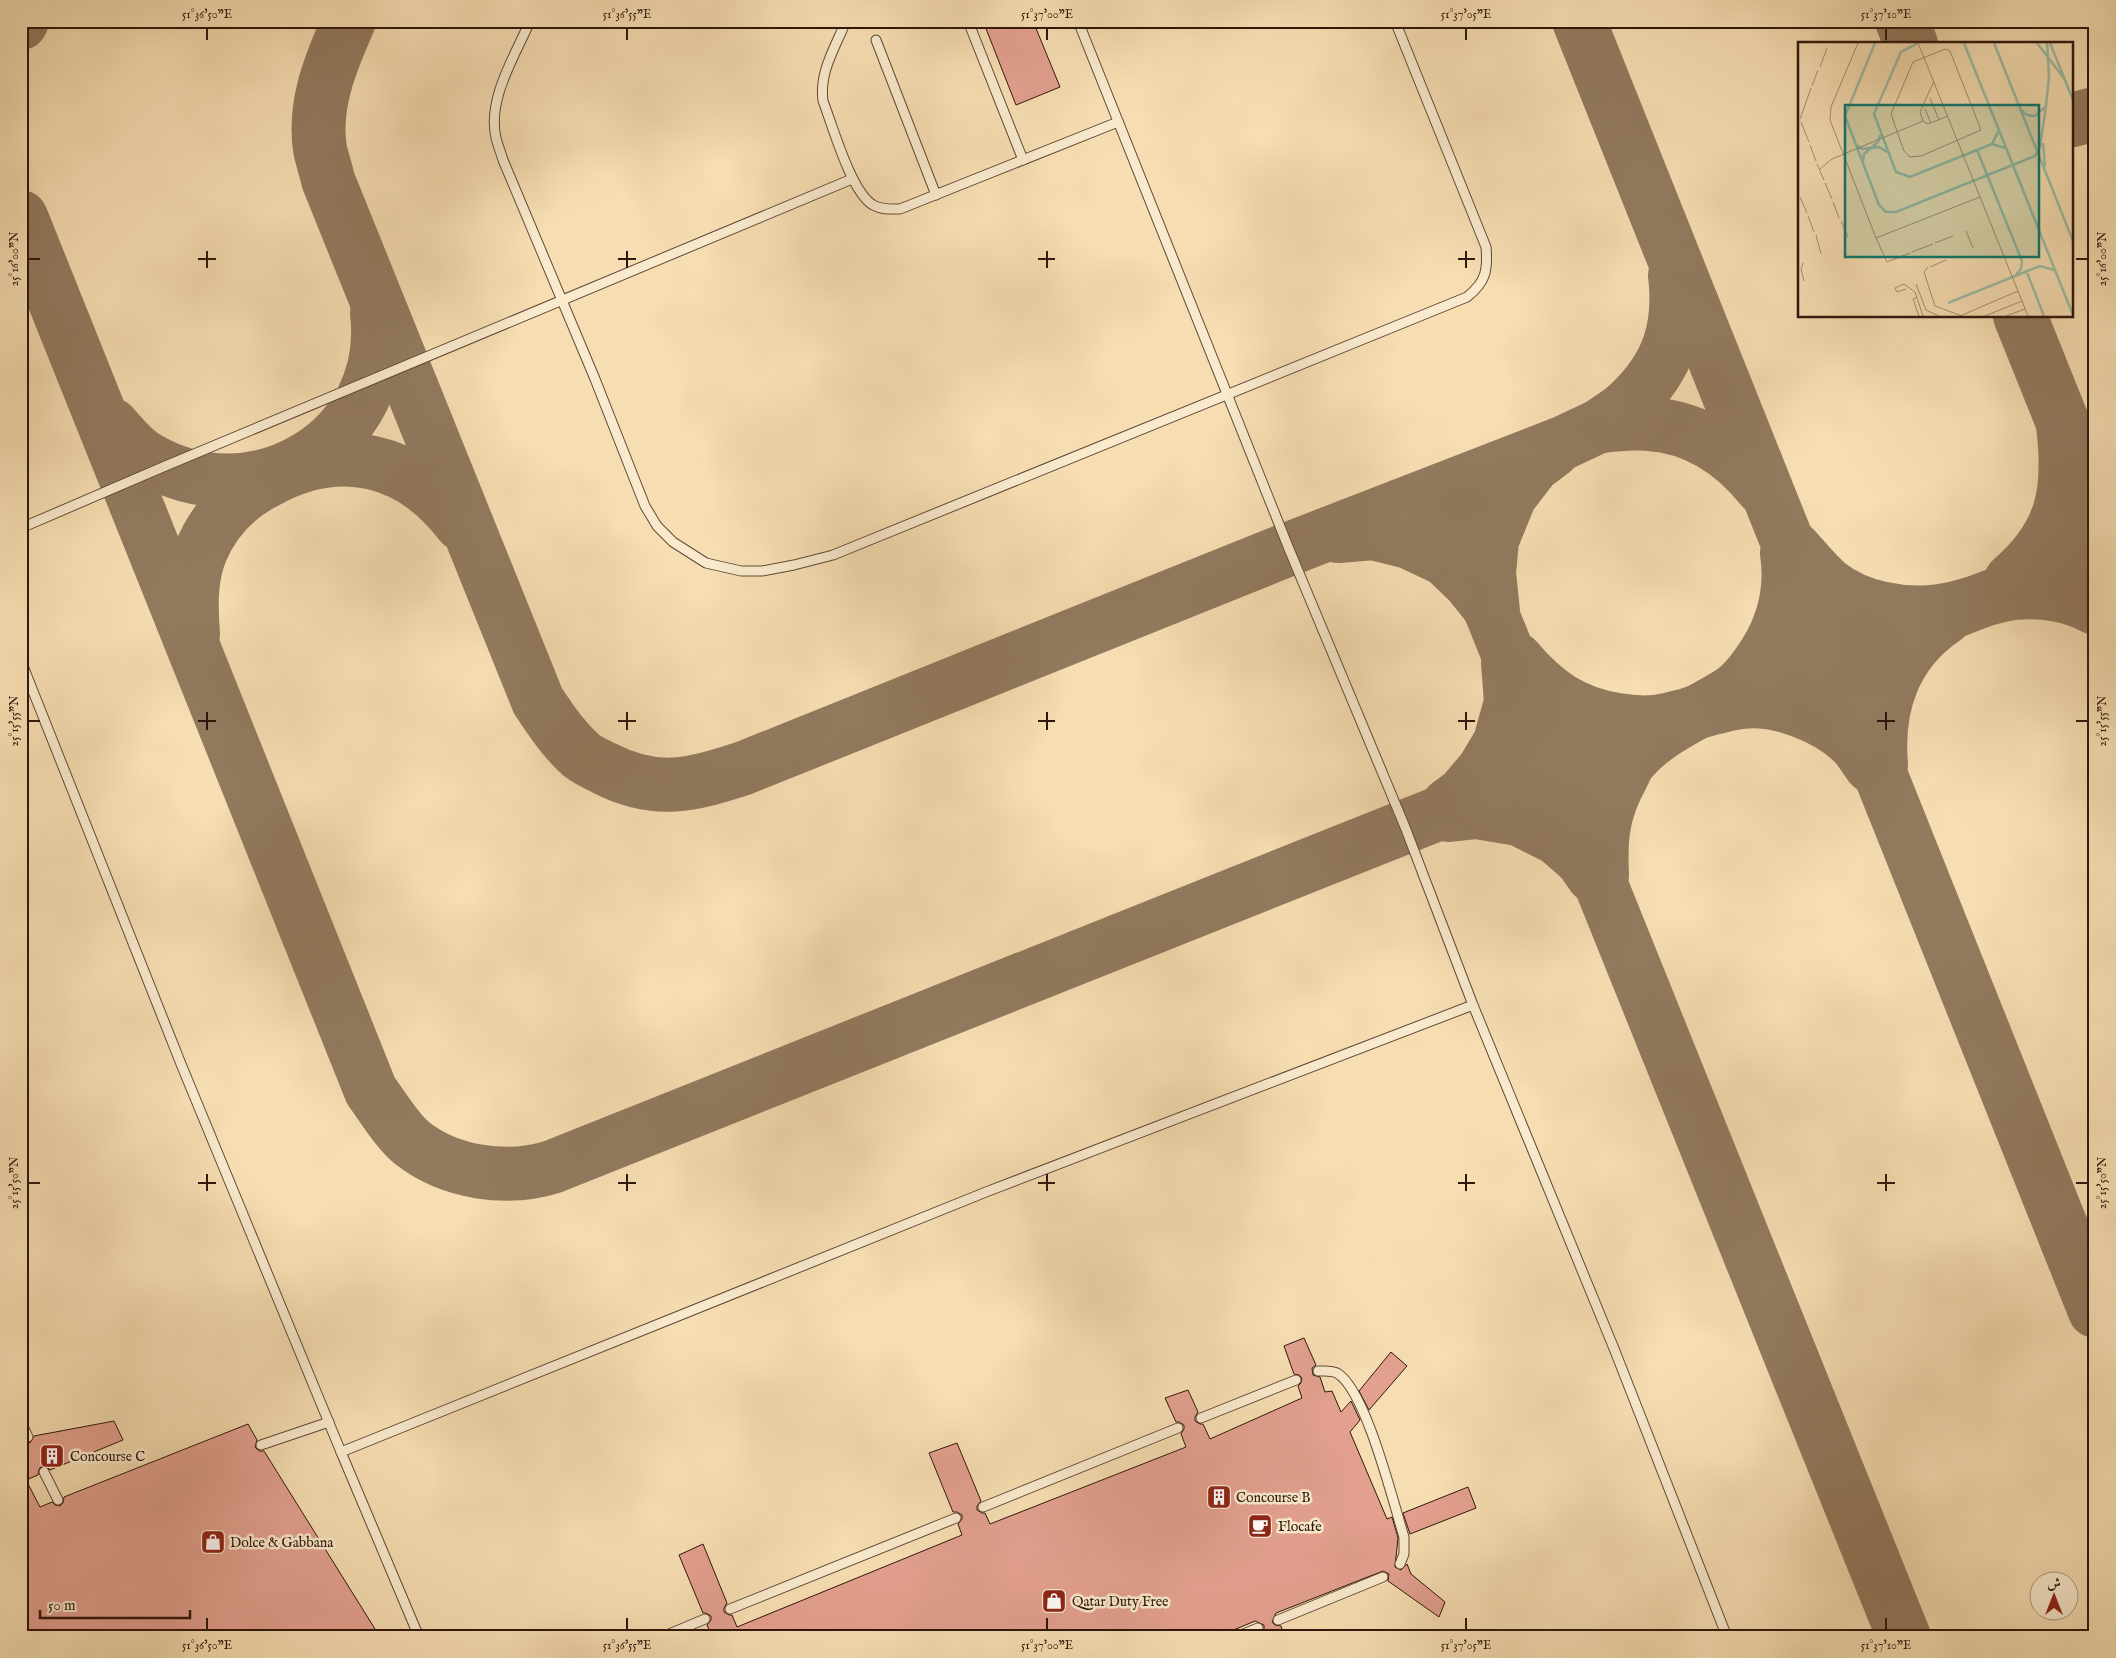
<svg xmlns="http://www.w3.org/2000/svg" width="2116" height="1658" viewBox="0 0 2116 1658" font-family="'IM FELL English',Amiri,serif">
<rect width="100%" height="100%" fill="#f6deb2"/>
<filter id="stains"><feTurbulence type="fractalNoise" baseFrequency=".004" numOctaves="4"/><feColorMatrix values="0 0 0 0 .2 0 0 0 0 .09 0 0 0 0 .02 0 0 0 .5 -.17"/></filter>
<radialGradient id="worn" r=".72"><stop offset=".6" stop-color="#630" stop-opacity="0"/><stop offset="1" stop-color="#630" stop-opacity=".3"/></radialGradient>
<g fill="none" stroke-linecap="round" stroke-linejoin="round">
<g stroke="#927a5f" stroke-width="54">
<path d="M349,21c-18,41 -36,83 -29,128 2,10 6,21 8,31l210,521c13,19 25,38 43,54 6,5 15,9 23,13 52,27 88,17 140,0l545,-219 276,-107 34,-16"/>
<polyline points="1579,21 2095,1311"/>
<polyline points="1902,21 1911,44"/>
<polyline points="21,23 22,21"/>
<polyline points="2072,120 2095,114"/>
<path d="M21,217l350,874c12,16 26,40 41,52 38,30 95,38 140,24l1003,-400 461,-180c29,-14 58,-26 79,-52"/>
<path d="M1675,275c6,52 -6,91 -45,128 -9,9 -21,16 -31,23 16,-1 34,-4 50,-2 47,3 84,28 113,64"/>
<polyline points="2020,316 2077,458"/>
<path d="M112,425c10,11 20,24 33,32 108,66 247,-15 232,-144"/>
<polyline points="1442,490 1904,1637"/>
<polyline points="1338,536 1373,533 1409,542 1445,559 1469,582 1493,612 1489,573 1492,540 1510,496 1533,466 1553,451"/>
<path d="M1794,548c11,12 21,25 34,36 30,24 74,32 112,27 25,-3 49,-15 74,-18 26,-3 57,2 81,15"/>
<path d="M2011,580c53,-45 60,-90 52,-155"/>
<path d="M193,634c-2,-27 -3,-57 8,-83 13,-31 36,-55 66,-70 73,-40 144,-23 194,43"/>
<path d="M1516,659c29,34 56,54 101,61 12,2 26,3 38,2 29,-4 57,-16 86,-20 36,-5 86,15 112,40 7,7 12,16 18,24"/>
<path d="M1881,764c-5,-58 13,-112 64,-146"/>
<polyline points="1448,805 1463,794 1484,769 1500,742 1511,702 1508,663"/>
<polyline points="1449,815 1477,812 1519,819 1557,838 1582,860 1593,876"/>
<path d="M1602,875c-2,-39 1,-64 20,-99 3,-5 5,-12 9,-16 27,-32 67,-46 101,-68 10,-7 19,-18 26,-28 24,-33 35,-70 29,-111"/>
</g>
</g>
<g fill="#e3a08f" stroke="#2f160c">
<polygon points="983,21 1033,21 1060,87 1016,105"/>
<polygon points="1304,1338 1316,1365 1312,1368 1313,1375 1320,1377 1325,1392 1332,1391 1341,1412 1351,1401 1360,1420 1350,1432 1387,1519 1392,1517 1398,1538 1395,1567 1401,1570 1407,1564 1411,1574 1445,1602 1439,1617 1388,1581 1389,1574 1383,1571 1276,1613 1272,1622 1275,1625 1281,1626 1285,1637 1262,1637 1260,1634 1264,1629 1264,1625 1255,1621 1217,1637 712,1637 707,1625 711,1620 711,1616 706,1613 703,1613 679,1555 703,1544 727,1603 724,1608 724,1612 729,1615 732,1615 737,1627 962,1535 958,1524 962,1519 962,1515 957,1512 953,1512 929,1453 957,1443 981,1501 977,1506 977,1510 982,1513 985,1513 990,1524 1186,1447 1181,1434 1184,1429 1184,1425 1179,1422 1176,1422 1165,1398 1188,1390 1198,1412 1195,1417 1195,1421 1200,1424 1203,1424 1210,1439 1302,1398 1298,1386 1301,1383 1302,1378 1299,1375 1294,1374 1284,1346"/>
<polygon points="1391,1352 1407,1366 1369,1410 1359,1391"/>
<polygon points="114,1421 123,1440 50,1470 47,1467 42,1466 39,1469 38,1475 26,1480 40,1507 52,1502 55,1505 60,1506 63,1503 64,1497 248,1424 257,1440 255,1447 259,1451 264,1451 380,1637 21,1637 21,1438 25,1442 30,1443 34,1436"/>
<polygon points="1468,1487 1476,1508 1410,1534 1403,1513"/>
</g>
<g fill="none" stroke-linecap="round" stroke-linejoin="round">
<defs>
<g id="lane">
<path d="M530,21c-15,35 -43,78 -34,117 2,8 5,15 7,22l92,219 50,127 12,20 16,16 33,21 35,8h21l32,-6 39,-10 634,-258c19,-15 21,-27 19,-50l-91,-226"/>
<path d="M846,21c-11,27 -27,51 -23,80 10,26 28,91 50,104 9,5 18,4 27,4l218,-87"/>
<polyline points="968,21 1023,160"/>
<polyline points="1078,21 1289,549 1405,827 1473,1005 1615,1351 1727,1637"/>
<polyline points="876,40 936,195"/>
<polyline points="21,528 163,467 852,179"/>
<polyline points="21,661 181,1064 341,1452 986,1192 1473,1005"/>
<path d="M1318,1371c7,0 13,-1 19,2 29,17 56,129 67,164v17l-4,10"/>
<polyline points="1201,1418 1296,1380"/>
<polyline points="21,1422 28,1437"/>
<polyline points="261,1445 329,1422"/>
<polyline points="341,1452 419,1637"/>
<polyline points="44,1472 58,1500"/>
<polyline points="983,1507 1178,1428"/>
<polyline points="730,1609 956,1518"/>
<polyline points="1278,1620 1383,1577"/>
<polyline points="662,1637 705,1619"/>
<polyline points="1236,1637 1258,1628"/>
</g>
</defs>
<use href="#lane" stroke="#614836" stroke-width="11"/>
<use href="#lane" stroke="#f9eacd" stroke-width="9"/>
</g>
<path fill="none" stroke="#2f160c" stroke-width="2" d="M207,28v12M627,28v12M1047,28v12M1466,28v12M1886,28v12M207,251v17M627,251v17M1047,251v17M1466,251v17M28,259h12M198,259h18M618,259h18M1038,259h17M1458,259h17M2076,259h12M207,712v18M627,712v18M1047,712v18M1466,712v18M1886,712v18M28,721h12M198,721h18M618,721h18M1038,721h17M1458,721h17M1877,721h18M2076,721h12M207,1174v17M627,1174v17M1047,1174v17M1466,1174v17M1886,1174v17M28,1183h12M198,1183h18M618,1183h18M1038,1183h17M1458,1183h17M1877,1183h18M2076,1183h12M207,1618v12M627,1618v12M1047,1618v12M1466,1618v12M1886,1618v12"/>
<defs>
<symbol id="building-square" viewBox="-11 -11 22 22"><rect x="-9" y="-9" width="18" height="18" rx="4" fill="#8f2418" stroke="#f9eacd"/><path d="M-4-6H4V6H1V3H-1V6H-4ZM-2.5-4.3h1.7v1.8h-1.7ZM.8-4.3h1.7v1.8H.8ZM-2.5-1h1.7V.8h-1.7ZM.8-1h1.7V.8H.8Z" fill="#fff"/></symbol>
<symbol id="cafe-square" viewBox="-11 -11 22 22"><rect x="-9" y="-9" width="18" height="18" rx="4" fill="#8f2418" stroke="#f9eacd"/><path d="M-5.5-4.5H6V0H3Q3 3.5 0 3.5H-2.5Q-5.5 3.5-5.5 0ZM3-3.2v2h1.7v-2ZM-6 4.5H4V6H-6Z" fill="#fff"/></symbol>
<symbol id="shop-square" viewBox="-11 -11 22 22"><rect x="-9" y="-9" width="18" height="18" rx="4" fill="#8f2418" stroke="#f9eacd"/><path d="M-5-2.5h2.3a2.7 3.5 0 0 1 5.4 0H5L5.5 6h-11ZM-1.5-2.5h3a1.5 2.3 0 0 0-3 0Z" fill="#fff"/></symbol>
</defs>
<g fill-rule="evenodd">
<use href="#building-square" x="38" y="1442" width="28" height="28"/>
<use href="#building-square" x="1205" y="1483" width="28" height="28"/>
<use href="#cafe-square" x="1246" y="1512" width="28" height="28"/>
<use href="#shop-square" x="199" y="1528" width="28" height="28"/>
<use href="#shop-square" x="1040" y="1587" width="28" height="28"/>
</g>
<g text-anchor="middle" stroke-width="5" stroke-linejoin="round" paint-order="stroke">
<g font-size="14" fill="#2f160c" stroke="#f9eacd" text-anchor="start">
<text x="70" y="1461">Concourse C</text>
<text x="1236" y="1502">Concourse B</text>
<text x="1278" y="1531">Flocafe</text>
<text x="230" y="1547">Dolce &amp; Gabbana</text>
<text x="1072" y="1606">Qatar Duty Free</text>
</g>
</g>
<g transform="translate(1798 42)">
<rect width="275" height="275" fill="#f6deb2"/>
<path fill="none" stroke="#9ebda7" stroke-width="2.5" d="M77,1l-30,73 34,89 7,7h10l139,-56 5,-9 6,-41 -11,10 -8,-1 -7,-6M120,1l-17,9 -27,62 22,58 14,5 82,-33M166,1l109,272M196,1l79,198M239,1l29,38M252,1l23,57M248,64l3,-30 -2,-33M201,88l-7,14 13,4M245,101l2,24M58,103l6,4 9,-1 7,-6 2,-7M179,108l45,111 -1,8 -6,7M65,119l1,-7 7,-6 8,-1 8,5M228,228l18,46M150,261l92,-37 14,4"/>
<path fill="none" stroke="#a68e70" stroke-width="1" d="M60,1l-27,64 -1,13 46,118 104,-41M120,1l110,273M147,7l5,2 31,79 -60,26 -11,1 -6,-6 -13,-37 22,-52zM22,25l7,-19M136,39l-14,31 3,9 5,3 20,-8M14,44l6,-16M132,56l9,22M127,67l6,14M2,77l11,-31M3,80l8,20M12,103l6,16M19,122l7,16M22,127l12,-10 91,-38M27,141l7,16M2,155l7,16M35,160l6,16M10,174l6,16M43,179l7,16M168,189l7,17M18,193l5,19M78,196l11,24 23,-9M137,201l18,-7M114,210l21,-8M5,221l-2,6 3,12M130,225l-4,5 11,34 27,10M132,225l16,-7M118,242l10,26 13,6M108,247l-9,3 -2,-4 9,-4 11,8 8,24M119,255l-4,2 6,17M162,274l58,-25M187,274l37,-15M208,274l19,-7"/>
<path fill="#0f766e" fill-opacity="0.15" stroke="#0f766e" stroke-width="2.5" d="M47,63h194v152h-194z"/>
<rect width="275" height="275" fill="none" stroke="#2f160c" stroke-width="2.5"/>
</g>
<rect width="2116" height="1658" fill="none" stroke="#f6deb2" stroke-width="55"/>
<g transform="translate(2054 1596)"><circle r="24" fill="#f9eacd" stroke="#a89580"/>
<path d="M0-4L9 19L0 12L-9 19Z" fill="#8f2418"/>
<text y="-8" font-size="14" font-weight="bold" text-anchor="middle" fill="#2f160c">ش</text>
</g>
<path d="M40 1610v8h150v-8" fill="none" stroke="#2f160c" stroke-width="2.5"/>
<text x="48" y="1610" font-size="15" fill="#2f160c" stroke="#f9eacd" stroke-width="4" paint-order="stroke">50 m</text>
<rect x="28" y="28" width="2060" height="1602" fill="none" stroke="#2f160c" stroke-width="2"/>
<g font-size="12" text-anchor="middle" fill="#2f160c">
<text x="207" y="18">51°36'50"E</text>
<text x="627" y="18">51°36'55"E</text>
<text x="1047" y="18">51°37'00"E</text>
<text x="1466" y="18">51°37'05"E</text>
<text x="1886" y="18">51°37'10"E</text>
<text transform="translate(14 259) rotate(-90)" y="4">25°16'00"N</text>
<text transform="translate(2102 259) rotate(-90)" y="4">25°16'00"N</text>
<text transform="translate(14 721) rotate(-90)" y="4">25°15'55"N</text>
<text transform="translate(2102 721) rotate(-90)" y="4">25°15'55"N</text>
<text transform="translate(14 1183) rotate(-90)" y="4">25°15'50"N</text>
<text transform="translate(2102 1183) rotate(-90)" y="4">25°15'50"N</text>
<text x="207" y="1649">51°36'50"E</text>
<text x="627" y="1649">51°36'55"E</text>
<text x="1047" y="1649">51°37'00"E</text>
<text x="1466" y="1649">51°37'05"E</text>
<text x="1886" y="1649">51°37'10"E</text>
</g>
<rect width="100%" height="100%" filter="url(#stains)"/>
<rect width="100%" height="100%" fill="url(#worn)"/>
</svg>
